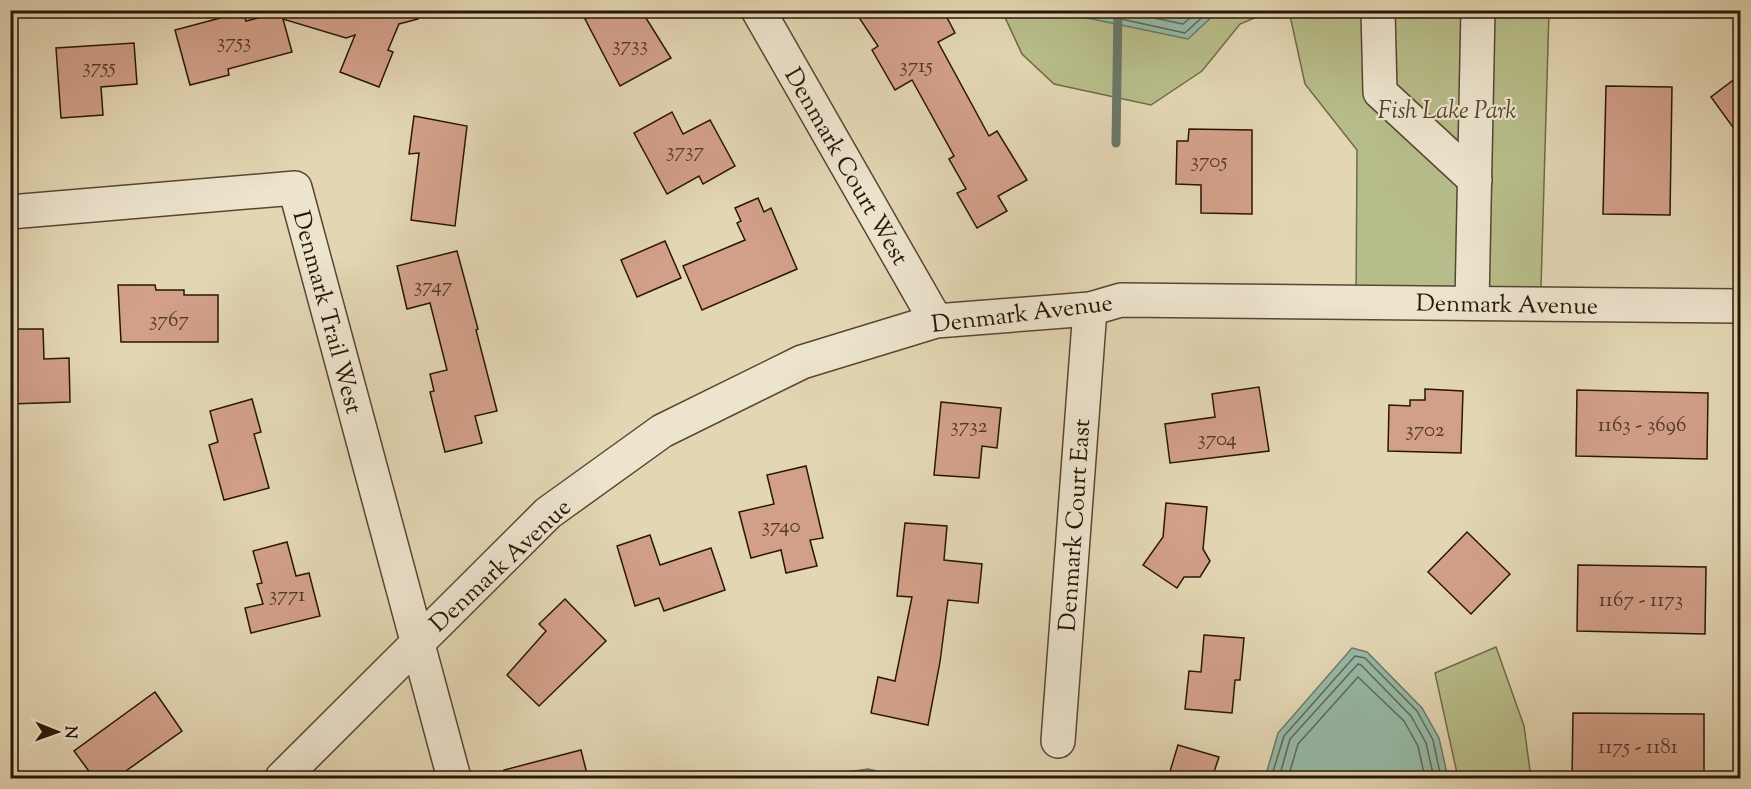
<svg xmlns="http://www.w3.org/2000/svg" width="1751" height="789" viewBox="0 0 1751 789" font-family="'Sorts Mill Goudy',serif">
<rect width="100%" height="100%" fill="#e3d6b3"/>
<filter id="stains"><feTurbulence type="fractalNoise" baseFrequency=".00333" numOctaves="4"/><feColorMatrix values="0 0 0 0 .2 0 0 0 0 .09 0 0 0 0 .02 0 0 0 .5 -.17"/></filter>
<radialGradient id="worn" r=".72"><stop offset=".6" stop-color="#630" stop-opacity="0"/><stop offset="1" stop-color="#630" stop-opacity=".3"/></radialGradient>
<g fill="#b7bd8a" stroke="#706a48" stroke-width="1.5">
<polygon points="1002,11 1271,11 1240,24 1202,71 1151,105 1054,84 1022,54"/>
<polygon points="1289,11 1549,11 1541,288 1356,302 1357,150 1305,84"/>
<polygon points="1496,647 1524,726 1531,778 1458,778 1435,673"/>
</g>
<g fill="#96baa8" stroke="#6a7868" stroke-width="1.5">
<polygon points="1061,11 1218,11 1188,39 1068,14"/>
<polygon points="1352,648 1367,652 1422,708 1439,738 1448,778 1265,778 1278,733"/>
<polygon points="868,769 907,778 814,778 821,776"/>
</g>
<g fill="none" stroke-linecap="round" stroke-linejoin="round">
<g stroke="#606858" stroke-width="1.5">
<polyline points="1080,10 1185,33 1210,10"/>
<polyline points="1117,10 1183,24 1199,10"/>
<polyline points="1271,778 1284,736 1355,656 1365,658 1417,711 1433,740 1441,778"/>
<polyline points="1279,778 1290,739 1358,664 1361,665 1411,716 1426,743 1434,778"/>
<polyline points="1288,778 1298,744 1358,677 1404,721 1418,746 1425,778"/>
</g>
<polyline stroke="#6a7868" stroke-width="9" points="1116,143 1118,10"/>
</g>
<g fill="#d2a089" stroke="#291607" stroke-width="1.5">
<polygon points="278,10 416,10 418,19 399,24 388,50 393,52 379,87 340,72 355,35 346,38 283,19 292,52 228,69 229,75 190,85 175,30 243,12 246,21 277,13"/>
<polygon points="601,10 641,10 671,58 620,86 585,19"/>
<polygon points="854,10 943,10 955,33 938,42 989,136 997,131 1027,180 998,196 1007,211 977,228 957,193 966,189 949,159 954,156 912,80 895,90 872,50 878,46"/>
<polygon points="134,43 137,84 101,87 103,115 61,118 56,48"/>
<polygon points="1740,75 1740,137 1711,97"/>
<polygon points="1606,86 1672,87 1670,215 1603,214"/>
<polygon points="672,112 683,134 710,120 735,166 703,184 699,176 667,194 634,133"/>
<polygon points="414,116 467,126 455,226 411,220 419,153 409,154"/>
<polygon points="1189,129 1252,130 1252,214 1201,213 1201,185 1176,184 1177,141 1188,141"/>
<polygon points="758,198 764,212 771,208 797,269 702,310 683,266 745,240 737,223 741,221 735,208"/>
<polygon points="665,241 681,278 637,297 621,260"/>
<polygon points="457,251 478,329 476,330 497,411 475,416 482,443 445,452 430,392 434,391 430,374 447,370 430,303 407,309 397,266"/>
<polygon points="118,285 155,285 156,290 184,290 184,295 218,295 218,342 121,342"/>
<polygon points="10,329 43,329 44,359 69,358 70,402 10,404"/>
<polygon points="1259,387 1269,451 1170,463 1165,424 1215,417 1212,394"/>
<polygon points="1425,389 1463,391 1461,453 1388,451 1389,405 1410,406 1410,400 1425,400"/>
<polygon points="1577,390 1708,393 1707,459 1576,456"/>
<polygon points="252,399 261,432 254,434 269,488 224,500 209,445 218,442 210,411"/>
<polygon points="941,402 1001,408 997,448 982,446 979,478 934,475"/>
<polygon points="806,466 823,538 810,540 817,566 786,573 781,550 751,558 739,512 774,504 767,475"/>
<polygon points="1166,503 1207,507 1203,549 1210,561 1200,577 1184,577 1177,588 1143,565 1163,537"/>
<polygon points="905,523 947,526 944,560 982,564 978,603 948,600 940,662 928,725 871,713 878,677 895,681 912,597 897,596"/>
<polygon points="1467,532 1510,574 1471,614 1428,572"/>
<polygon points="650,535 660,565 711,548 725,590 664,611 659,598 635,606 617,546"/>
<polygon points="287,542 296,576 309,573 320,616 251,633 245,608 263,604 257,584 262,583 253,551"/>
<polygon points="1578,565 1706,567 1705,634 1577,631"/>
<polygon points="565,599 606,641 539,706 507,675 546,631 539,624"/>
<polygon points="1204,635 1244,638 1240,680 1235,680 1232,713 1185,709 1189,671 1201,672"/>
<polygon points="155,692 182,731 116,778 94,778 74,751"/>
<polygon points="1573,713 1704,714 1704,778 1572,778"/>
<polygon points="1178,745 1219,757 1212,778 1168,778"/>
<polygon points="581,750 588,778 505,778 504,770"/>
</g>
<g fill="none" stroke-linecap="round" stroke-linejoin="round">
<defs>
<g id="minor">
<polyline points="758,10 936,321"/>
<polyline points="1378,10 1380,92 1475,180"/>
<polyline points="10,212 295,188 454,778"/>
<polyline points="1472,303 1478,10"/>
<polyline points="1058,741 1090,309"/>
<polyline points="282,778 548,513 662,431 802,362 936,321 1090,309 1121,300 1740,306"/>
</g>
</defs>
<use href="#minor" stroke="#584632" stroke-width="36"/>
<use href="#minor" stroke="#ede4ce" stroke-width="33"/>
</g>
<g text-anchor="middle" stroke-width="4.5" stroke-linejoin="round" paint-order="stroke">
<g font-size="21" fill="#533828">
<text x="234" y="48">3753</text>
<text x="630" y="51">3733</text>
<text x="916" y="72">3715</text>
<text x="99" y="73">3755</text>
<text x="685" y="157">3737</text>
<text x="1209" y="167">3705</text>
<text x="433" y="292">3747</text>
<text x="169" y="326">3767</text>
<text x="1642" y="431">1163 - 3696</text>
<text x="969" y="432">3732</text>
<text x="1425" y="436">3702</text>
<text x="1217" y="445">3704</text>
<text x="781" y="532">3740</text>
<text x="287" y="601">3771</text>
<text x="1641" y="606">1167 - 1173</text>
<text x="1638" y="753">1175 - 1181</text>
</g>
<g font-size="24" font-style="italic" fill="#54482e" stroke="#ede4ce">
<text x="1447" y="118">Fish Lake Park</text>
</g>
<g font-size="24" fill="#291607" stroke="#ede4ce">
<text transform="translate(847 166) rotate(60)" y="8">Denmark Court West</text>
<text transform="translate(1507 304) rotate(1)" y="8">Denmark Avenue</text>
<text transform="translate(328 312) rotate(75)" y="8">Denmark Trail West</text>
<text transform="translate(1022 313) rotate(-7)" y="8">Denmark Avenue</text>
<text transform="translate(1074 525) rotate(-86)" y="8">Denmark Court East</text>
<text transform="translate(500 565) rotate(-43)" y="8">Denmark Avenue</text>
</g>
</g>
<rect width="1751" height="789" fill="none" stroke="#e3d6b3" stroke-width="36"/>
<rect x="12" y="12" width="1727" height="765" fill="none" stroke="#291607" stroke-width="3"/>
<rect x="18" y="18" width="1715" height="753" fill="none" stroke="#291607" stroke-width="1.5"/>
<g transform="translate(57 732) rotate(91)" stroke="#ede4ce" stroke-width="4.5" paint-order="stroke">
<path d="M0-4.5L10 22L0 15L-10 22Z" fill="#291607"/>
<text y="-9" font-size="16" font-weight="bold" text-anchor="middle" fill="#291607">N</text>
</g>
<rect width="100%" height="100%" filter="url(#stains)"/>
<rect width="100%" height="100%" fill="url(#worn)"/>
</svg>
